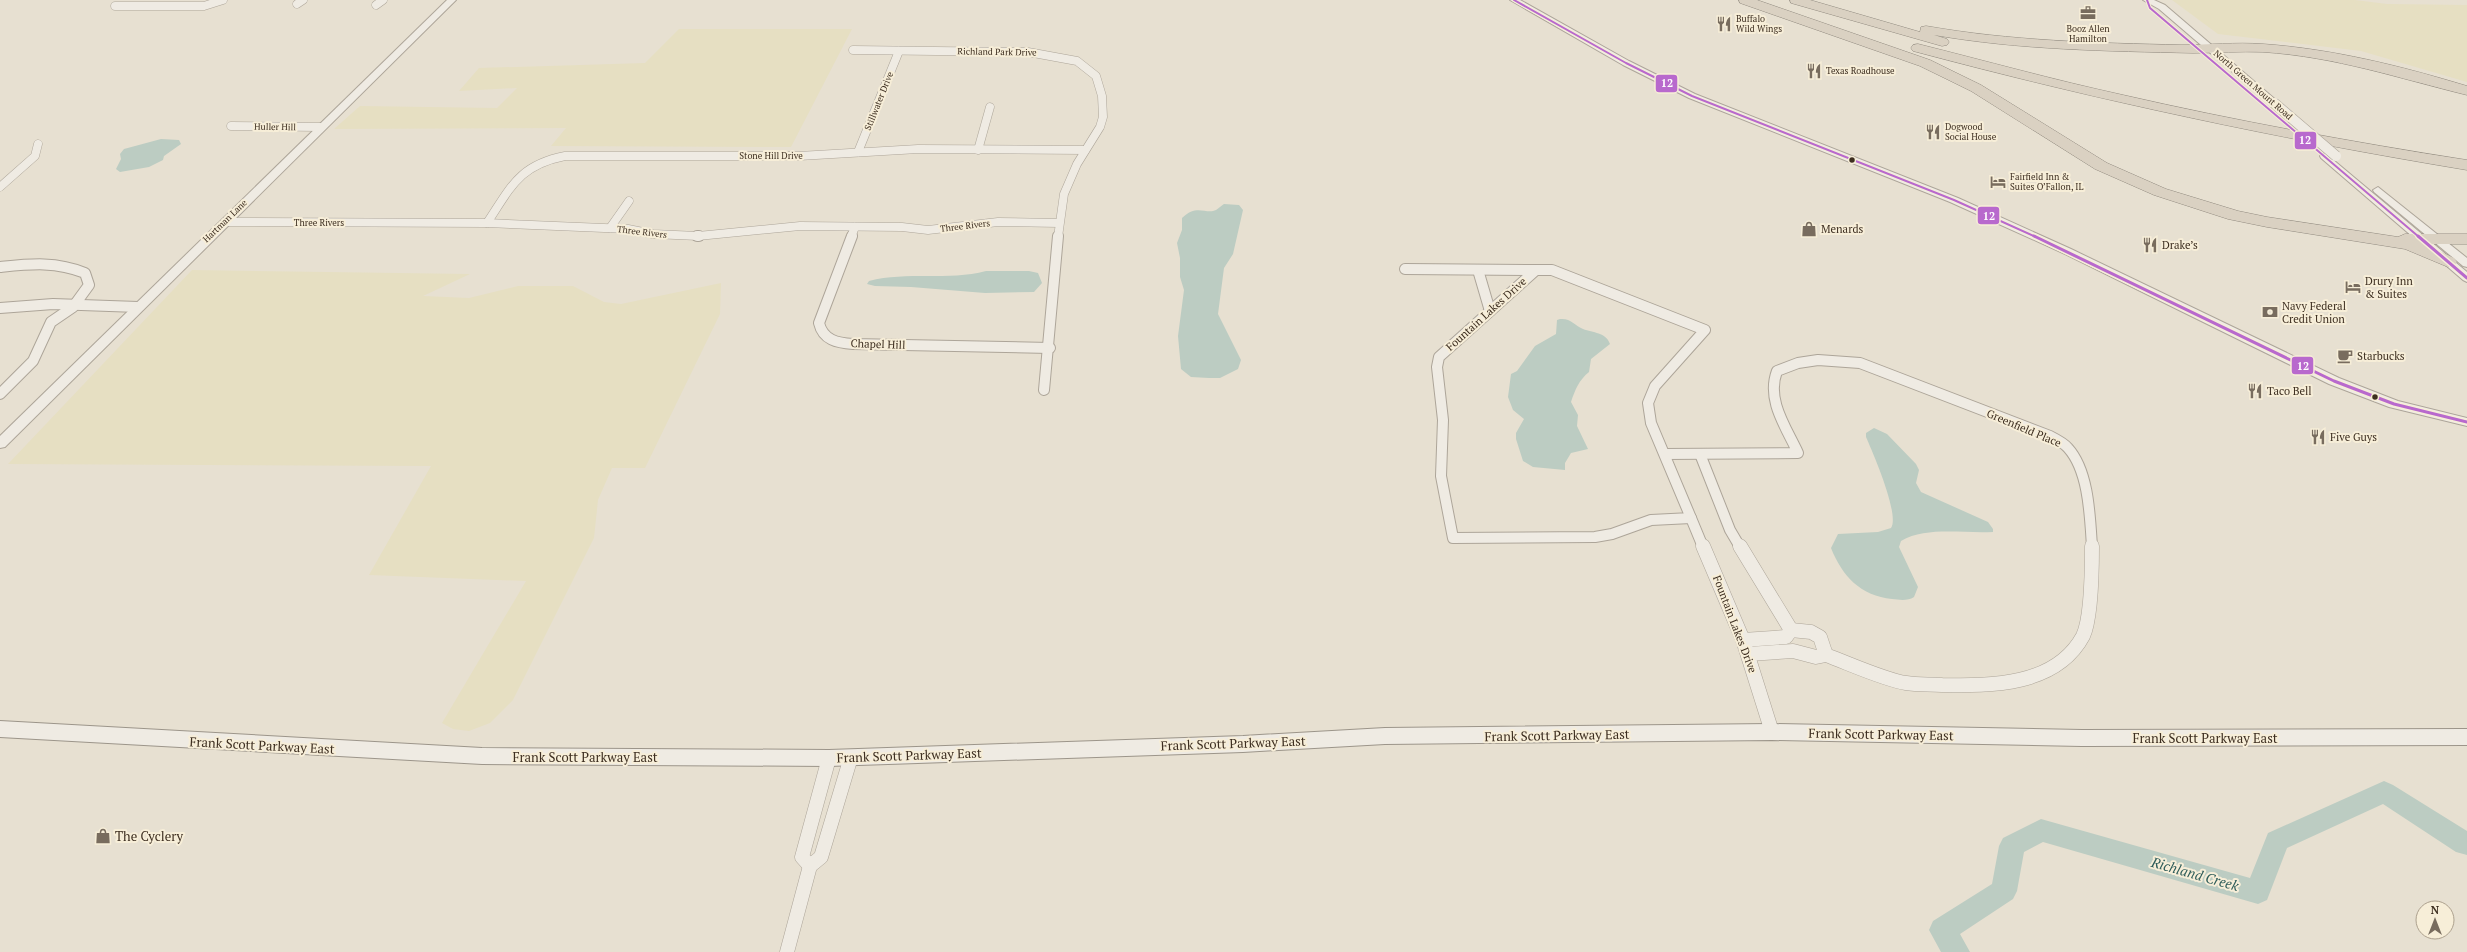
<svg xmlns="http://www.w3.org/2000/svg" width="2467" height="952" viewBox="0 0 2467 952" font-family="'PT Serif',serif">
<rect width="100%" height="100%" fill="#e7e0d1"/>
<g fill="#e6dfc2">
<polygon points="2172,0 2355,0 2387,4 2467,5 2467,82 2361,51 2218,34"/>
<polygon points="679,29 852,29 791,147 551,146 566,128 334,129 360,106 497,108 517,88 459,91 479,68 645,63"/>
<polygon points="192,270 470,274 423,296 469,298 518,286 573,286 604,302 621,304 721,283 720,314 645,468 612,468 598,500 594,538 513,700 490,723 469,731 453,729 442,723 526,581 369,575 431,466 8,464"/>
</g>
<g fill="#bcccc2">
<polygon points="161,139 179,140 181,144 164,156 163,160 149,167 120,172 116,169 121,159 120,154 124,149"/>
<path d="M1224,204l15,1 4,5 -10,44 -9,14 -6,46 23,46 -3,9 -18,9h-11l-18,-1 -10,-8 -3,-33 6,-46 -4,-13v-19l-3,-15 5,-13v-12c15,-15 24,-3 34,-8 3,-2 5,-4 8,-6z"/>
<path d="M986,271h43l9,2 4,10 -8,9 -49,1 -74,-6 -36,-1 -8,-2 2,-3c38,-10 79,0 117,-10z"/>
<path d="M1560,319c11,-1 14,6 23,10 10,4 23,3 27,15l-19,15 -2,13c-10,8 -14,18 -18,30l7,13 -1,11 11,23 -17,4 -6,10v7l-32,-3 -10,-6 -7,-22v-6l8,-14 -11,-9 -5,-13 3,-23 6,-3 18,-25 21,-12 1,-14z"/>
<path d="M1874,428l13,6 29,30 3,6 -3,13 5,9 67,30 5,7v3c-29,2 -66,-6 -92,9l-2,6 19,40 -4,10c-6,4 -14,3 -22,2 -31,-3 -50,-23 -61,-51l7,-14 40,-2 13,-4c9,-13 -18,-75 -25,-91v-4z"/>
</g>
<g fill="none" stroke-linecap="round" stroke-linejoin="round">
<polygon fill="#bcccc2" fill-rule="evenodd" points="2384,781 2393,785 2467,831 2467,855 2456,852 2383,804 2287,848 2267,900 2258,904 2043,842 2024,852 2017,891 2013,899 1960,934 1970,952 1941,952 1929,930 1933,921 1992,884 1999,846 2003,838 2041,819 2250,878 2268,833"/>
<defs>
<g id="minor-far2">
<polyline points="297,4 303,0"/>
<polyline points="376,5 383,0"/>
<polyline points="115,6 204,6 223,0"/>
<polyline points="853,50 1028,52 1077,61 1096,76 1102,96 1103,117 1100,127 1077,164 1064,194 1058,237"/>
<polyline points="231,126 320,127"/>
<polyline points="978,150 990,107"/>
<polyline points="858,152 899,51"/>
<polyline points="0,187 35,156 38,144"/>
<polyline points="225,222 487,223 628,229 653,234 698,236 800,226 902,227 928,230 998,222 1059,223"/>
<path d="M487,223c24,-36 32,-58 78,-67h234l119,-7 167,1"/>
<polyline points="610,228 629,201"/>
<polyline points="851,237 855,227"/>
</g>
<g id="minor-far1">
<polyline points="697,236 699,236"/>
<path d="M852,236l-33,87c4,17 18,20 34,21l197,4"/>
<path d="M0,267c30,-3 56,-6 85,6l4,12 -16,22 -22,15 -18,39 -33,33"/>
<polyline points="1405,269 1536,270"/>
<polyline points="1478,270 1490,311"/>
<polygon points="1536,270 1552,270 1705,330 1655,386 1648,403 1651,423 1691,518 1651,520 1612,534 1595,537 1453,538 1441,476 1443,420 1437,367 1439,357"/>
<polyline points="0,308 53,304 138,307"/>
<polyline points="1044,390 1058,236"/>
<path d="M1665,454l133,-1c-12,-26 -32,-53 -21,-82l21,-8 20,-3 42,3 190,73c6,3 14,7 18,12 21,23 22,69 24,99"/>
<polyline points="1700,454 1730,530 1740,547"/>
<polyline points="1691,518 1703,547"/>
</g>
<g id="minor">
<polyline points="1703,546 1743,640 1772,732"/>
<polyline points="1740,546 1791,630"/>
<polyline points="1743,640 1786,637 1791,630 1811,632 1820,637 1826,655"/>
<path d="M1748,654l45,-3 23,6 10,-2c22,8 59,25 80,28 12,2 24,1 36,2 49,1 114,1 141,-49 9,-19 9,-69 9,-90"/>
<polyline points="810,866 802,857 829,758"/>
<polyline points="787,952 810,866 821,857 851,757"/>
</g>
<g id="tertiary">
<polygon points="447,0 456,0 5,447 0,448 0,436"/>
<polygon points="1510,0 1520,0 1629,61 1695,94 1958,198 2071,249 2339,378 2398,401 2467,418 2467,426 2389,407 2329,384 2063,253 1950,202 1689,98 1623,65"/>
<polygon points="2143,0 2154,0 2165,5 2277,101 2277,105 2271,105 2159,9"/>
<polygon points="2325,153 2467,272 2467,282 2463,280 2321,158 2320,156"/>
<polygon points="2378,187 2467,258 2467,267 2463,266 2374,192 2373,190"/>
</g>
<polygon id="secondary" points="0,721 482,748 829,750 1243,736 1385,728 1772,724 2082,730 2467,729 2467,745 2082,746 1772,740 1385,744 1243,752 829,766 482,764 0,737"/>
<g id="motorway">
<polygon points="1739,0 1757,0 1930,60 1981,85 2107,163 2166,189 2238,211 2267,217 2398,237 2405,234 2467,234 2467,244 2425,244 2454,258 2457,262 2454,266 2448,267 2405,249 2267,227 2228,219 2154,195 2095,169 1971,91 1920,66 1740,3"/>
<path d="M1790,0h20l110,32 1,-5 5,-1c85,15 170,17 256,19 27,0 54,-3 81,-1 70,5 138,22 204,42v9c-70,-17 -130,-38 -204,-43 -23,-1 -46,1 -70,1 -86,-2 -173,-3 -259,-18l13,4 2,3 -2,3 -5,1 -151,-43z"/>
<path d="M1918,44c68,17 136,36 205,51 114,26 229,47 344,65v10c-187,-31 -371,-70 -554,-119l-2,-3 2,-3z"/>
</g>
</defs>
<use href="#minor-far2" stroke="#ada599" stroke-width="9"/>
<use href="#minor-far1" stroke="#ada599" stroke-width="12"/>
<use href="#minor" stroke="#ada599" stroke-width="15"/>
<use href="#tertiary" stroke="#ada599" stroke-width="2"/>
<use href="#secondary" stroke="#9c958a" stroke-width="2"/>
<use href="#motorway" stroke="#928b80" stroke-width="1"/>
<use href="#minor-far2" stroke="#efebe3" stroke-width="8"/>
<use href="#minor-far1" stroke="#efebe3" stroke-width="10"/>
<use href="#minor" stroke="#efebe3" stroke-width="14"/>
<use href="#tertiary" fill="#efebe3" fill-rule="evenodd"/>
<use href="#secondary" fill="#efebe3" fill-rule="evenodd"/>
<use href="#motorway" fill="#dad1c2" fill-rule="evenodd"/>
<defs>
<polyline id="tertiary-bridge" points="2274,103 2336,156"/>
</defs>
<use href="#tertiary-bridge" stroke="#ada599" stroke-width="11" stroke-linecap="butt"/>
<use href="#tertiary-bridge" stroke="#efebe3" stroke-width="10"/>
<defs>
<g id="bus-1-far1">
<polyline points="1514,0 1626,63 1692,96 1954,200 2036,237"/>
<polyline points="2147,0 2150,8 2419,237"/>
</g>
<g id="bus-1">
<polyline points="2034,236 2334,381 2394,404 2467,422"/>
<polyline points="2418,236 2467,278"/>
</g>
</defs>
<use href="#bus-1-far1" stroke="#f7eed8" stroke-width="4"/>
<use href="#bus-1" stroke="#f7eed8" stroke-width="6"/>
<use href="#bus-1-far1" stroke="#b869cd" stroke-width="2"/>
<use href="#bus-1" stroke="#b869cd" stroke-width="3"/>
</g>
<defs>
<symbol id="office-bare" viewBox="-9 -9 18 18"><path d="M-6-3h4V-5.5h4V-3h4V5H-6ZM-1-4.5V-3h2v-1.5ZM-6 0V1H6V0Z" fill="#786c5e" stroke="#f7eed8" stroke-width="2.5" paint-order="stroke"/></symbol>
<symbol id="restaurant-bare" viewBox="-9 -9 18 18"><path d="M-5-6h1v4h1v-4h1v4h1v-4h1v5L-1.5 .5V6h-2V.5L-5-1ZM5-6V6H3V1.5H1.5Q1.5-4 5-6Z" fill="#786c5e" stroke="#f7eed8" stroke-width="2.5" paint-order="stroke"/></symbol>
<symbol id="hotel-bare" viewBox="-9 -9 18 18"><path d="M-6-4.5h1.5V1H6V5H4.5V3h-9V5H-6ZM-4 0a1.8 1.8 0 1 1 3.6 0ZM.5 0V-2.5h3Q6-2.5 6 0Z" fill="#786c5e" stroke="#f7eed8" stroke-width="2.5" paint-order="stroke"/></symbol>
<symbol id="shop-bare" viewBox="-9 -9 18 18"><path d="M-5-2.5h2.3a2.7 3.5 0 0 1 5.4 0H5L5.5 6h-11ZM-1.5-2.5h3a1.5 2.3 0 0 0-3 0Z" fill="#786c5e" stroke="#f7eed8" stroke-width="2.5" paint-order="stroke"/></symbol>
<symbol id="bank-bare" viewBox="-9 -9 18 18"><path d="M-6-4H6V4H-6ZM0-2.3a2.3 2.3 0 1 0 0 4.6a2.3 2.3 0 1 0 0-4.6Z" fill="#786c5e" stroke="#f7eed8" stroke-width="2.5" paint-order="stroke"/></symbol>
<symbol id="cafe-bare" viewBox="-9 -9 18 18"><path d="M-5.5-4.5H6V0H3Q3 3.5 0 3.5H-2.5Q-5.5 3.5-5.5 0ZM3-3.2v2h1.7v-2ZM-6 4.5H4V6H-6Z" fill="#786c5e" stroke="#f7eed8" stroke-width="2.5" paint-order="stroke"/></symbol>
</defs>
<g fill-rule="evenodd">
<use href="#office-bare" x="2077" y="2" width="22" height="22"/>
<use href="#restaurant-bare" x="1713" y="13" width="22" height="22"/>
<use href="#restaurant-bare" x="1803" y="60" width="22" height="22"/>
<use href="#restaurant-bare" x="1922" y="121" width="22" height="22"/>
<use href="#hotel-bare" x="1987" y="171" width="22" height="22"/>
<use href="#shop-bare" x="1798" y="218" width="22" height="22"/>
<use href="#restaurant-bare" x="2139" y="234" width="22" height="22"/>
<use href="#hotel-bare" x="2342" y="276" width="22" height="22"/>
<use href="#bank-bare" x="2259" y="301" width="22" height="22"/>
<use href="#cafe-bare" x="2334" y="345" width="22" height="22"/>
<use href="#restaurant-bare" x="2244" y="380" width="22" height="22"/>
<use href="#restaurant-bare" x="2307" y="426" width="22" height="22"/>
<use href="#shop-bare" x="92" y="825" width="22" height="22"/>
</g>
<g fill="#3d2e20" stroke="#f7eed8" stroke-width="1.5">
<circle cx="1852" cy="160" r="3.5"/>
<circle cx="2375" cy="397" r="3.5"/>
</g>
<g text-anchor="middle" stroke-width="4" stroke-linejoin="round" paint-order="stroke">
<g font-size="9" fill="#3d2e20" stroke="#f7eed8" text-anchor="start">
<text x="1736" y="22">Buffalo<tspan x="1736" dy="10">Wild Wings</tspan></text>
<text x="2088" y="32" text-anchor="middle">Booz Allen<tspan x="2088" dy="10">Hamilton</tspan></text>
<text x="1826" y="74">Texas Roadhouse</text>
<text x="1945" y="130">Dogwood<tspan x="1945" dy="10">Social House</tspan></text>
<text x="2010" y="180">Fairfield Inn &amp;<tspan x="2010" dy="10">Suites O’Fallon, IL</tspan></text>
</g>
<g font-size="9" fill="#3d2e20" stroke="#f7eed8">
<text transform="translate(997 52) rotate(1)" y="3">Richland Park Drive</text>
<text transform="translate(2253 85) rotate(41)" y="3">North Green Mount Road</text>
<text transform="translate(879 101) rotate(-68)" y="3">Stillwater Drive</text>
<text transform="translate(275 127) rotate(1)" y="3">Huller Hill</text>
<text x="771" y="159">Stone Hill Drive</text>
<text transform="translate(225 221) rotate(-44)" y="3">Hartman Lane</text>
<text x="319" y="226">Three Rivers</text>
<text transform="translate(965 226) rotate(-7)" y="3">Three Rivers</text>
<text transform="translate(642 232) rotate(7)" y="3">Three Rivers</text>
</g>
<g font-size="11" fill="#3d2e20" stroke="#f7eed8" text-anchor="start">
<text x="1821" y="233">Menards</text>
<text x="2162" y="249">Drake’s</text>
<text x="2365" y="285">Drury Inn<tspan x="2365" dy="13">&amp; Suites</tspan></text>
<text x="2282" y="310">Navy Federal<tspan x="2282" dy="13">Credit Union</tspan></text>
<text x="2357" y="360">Starbucks</text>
<text x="2267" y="395">Taco Bell</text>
<text x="2330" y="441">Five Guys</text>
</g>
<g font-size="11" fill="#3d2e20" stroke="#f7eed8">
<text transform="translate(1486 314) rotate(-42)" y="4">Fountain Lakes Drive</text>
<text transform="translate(878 344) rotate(2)" y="4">Chapel Hill</text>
<text transform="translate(2024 428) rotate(23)" y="4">Greenfield Place</text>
<text transform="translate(1735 624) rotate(69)" y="4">Fountain Lakes Drive</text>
</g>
<g font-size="13" fill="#3d2e20" stroke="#f7eed8">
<text transform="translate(1881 734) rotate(1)" y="5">Frank Scott Parkway East</text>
<text transform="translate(1557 735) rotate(-1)" y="5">Frank Scott Parkway East</text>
<text x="2205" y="743">Frank Scott Parkway East</text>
<text transform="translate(1233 743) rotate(-2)" y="5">Frank Scott Parkway East</text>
<text transform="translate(262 745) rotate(3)" y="5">Frank Scott Parkway East</text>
<text transform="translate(909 755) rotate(-2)" y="5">Frank Scott Parkway East</text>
<text x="585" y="762">Frank Scott Parkway East</text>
</g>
<g font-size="13" fill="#3d2e20" stroke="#f7eed8" text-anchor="start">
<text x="115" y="841">The Cyclery</text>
</g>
<g font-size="14" font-style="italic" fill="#2f5d5a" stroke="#f7eed8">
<text transform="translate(2195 874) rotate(16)" y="5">Richland Creek</text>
</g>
</g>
<g stroke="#f7eed8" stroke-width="1.5">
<rect x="1655" y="74" width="23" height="19" rx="4" fill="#b869cd"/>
<rect x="2294" y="131" width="23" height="19" rx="4" fill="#b869cd"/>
<rect x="1977" y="206" width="23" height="19" rx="4" fill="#b869cd"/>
<rect x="2291" y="356" width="23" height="19" rx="4" fill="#b869cd"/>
</g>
<g font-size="11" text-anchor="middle" font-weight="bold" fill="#fff">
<text x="1667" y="87">12</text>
<text x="2305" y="144">12</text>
<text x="1989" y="220">12</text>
<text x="2303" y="370">12</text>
</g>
<g transform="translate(2435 920)"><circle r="19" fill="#f7eed8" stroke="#ada18e"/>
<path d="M0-3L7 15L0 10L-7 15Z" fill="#786c5e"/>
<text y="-6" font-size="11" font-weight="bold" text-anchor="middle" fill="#3d2e20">N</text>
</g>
</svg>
